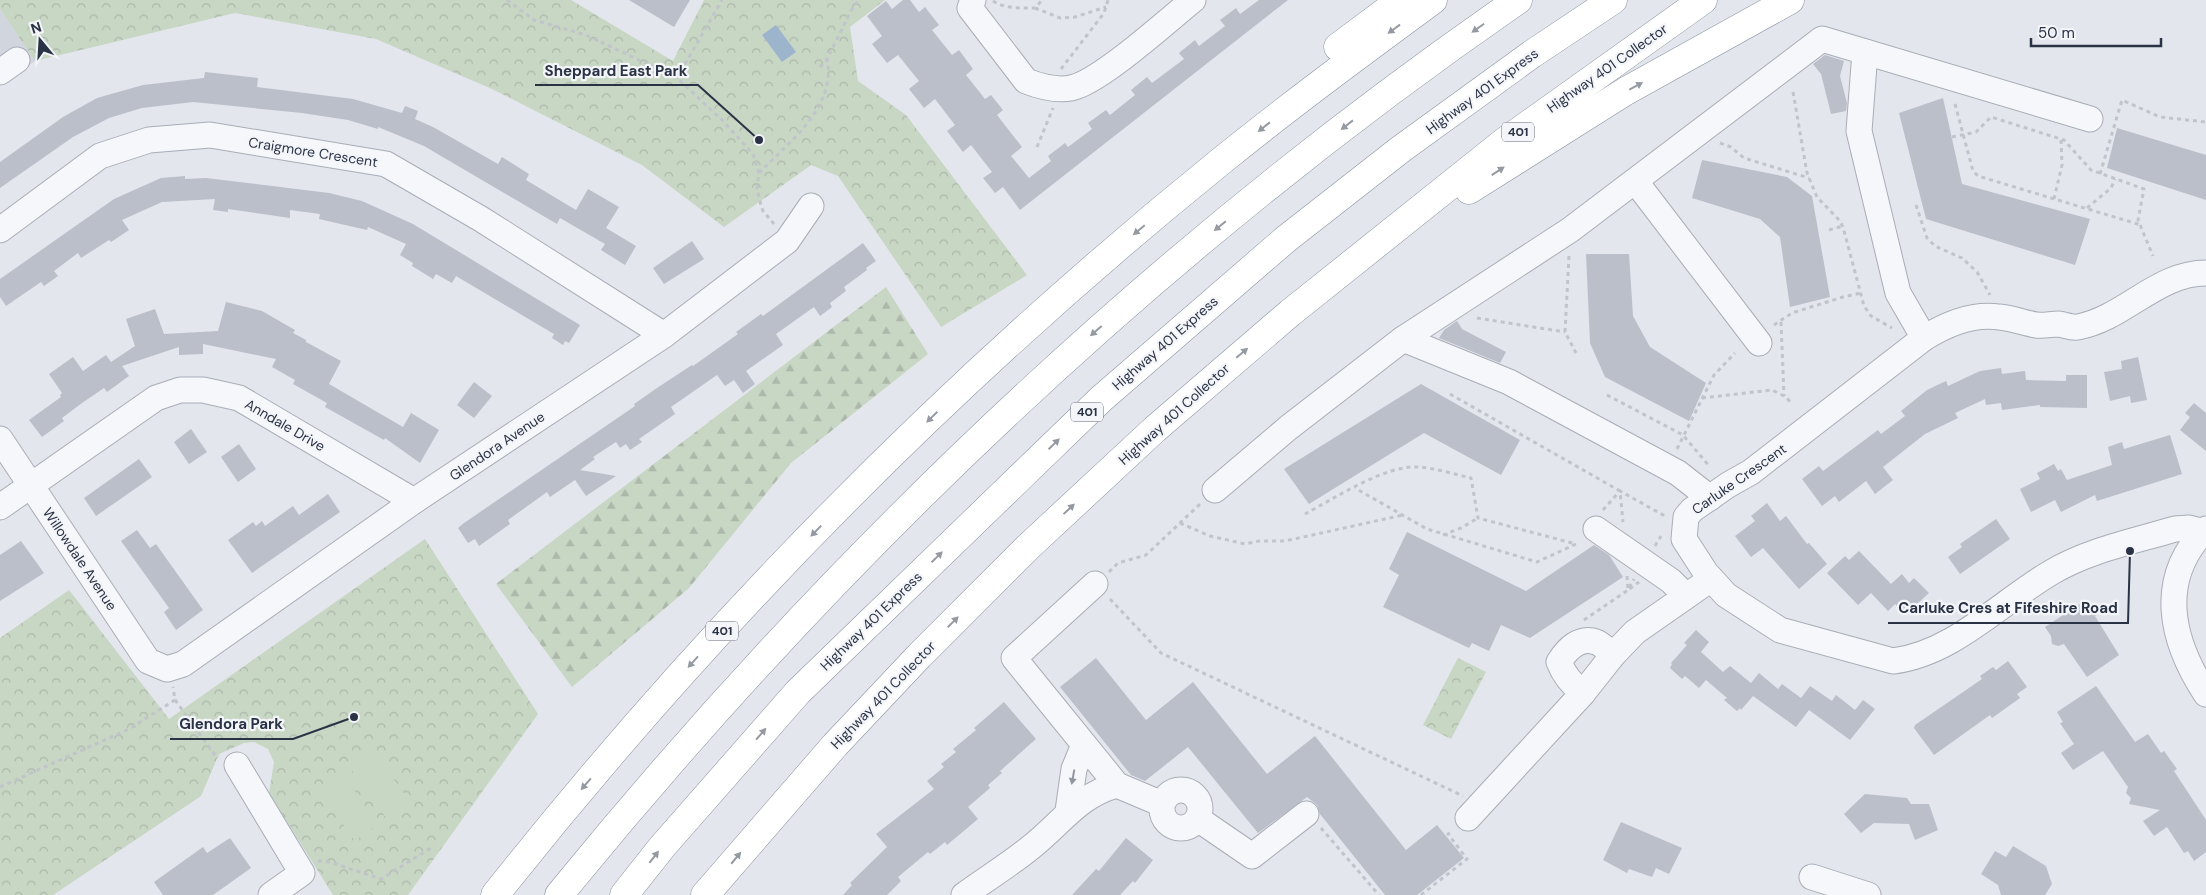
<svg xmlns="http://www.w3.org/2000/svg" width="2206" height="895" viewBox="0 0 2206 895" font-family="'DM Sans',sans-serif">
<defs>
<pattern id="forest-firs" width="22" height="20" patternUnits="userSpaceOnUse" patternTransform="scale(1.25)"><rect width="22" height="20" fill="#c8d6c4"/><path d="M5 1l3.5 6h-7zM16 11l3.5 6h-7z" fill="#acb8aa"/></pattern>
<pattern id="park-crowns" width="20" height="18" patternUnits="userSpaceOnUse" patternTransform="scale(1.25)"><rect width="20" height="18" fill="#c8d6c4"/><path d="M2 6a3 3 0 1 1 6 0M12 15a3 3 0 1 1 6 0" fill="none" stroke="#acb8aa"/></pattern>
</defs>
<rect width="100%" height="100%" fill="#e3e6ec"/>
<polygon fill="#d1d5de" points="0,9 35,61 0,85"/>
<polygon fill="url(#forest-firs)" points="886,287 928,354 791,463 689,588 572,687 496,584"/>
<g fill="url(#park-crowns)">
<polygon points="0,0 571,0 673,61 704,0 885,0 850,27 858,81 906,115 1027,275 941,327 838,176 811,165 724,227 642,165 492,89 376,39 235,13 35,61 0,9"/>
<polygon points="425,539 538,714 408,895 333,895 269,793 274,762 268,749 254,742 244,743 219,754 201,796 53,895 0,895 0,638 69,590 169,719"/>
<polygon points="1458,658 1486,672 1451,739 1423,725"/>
</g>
<g fill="#c8d6c4">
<polygon points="374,751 410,802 386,818 350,768"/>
<polygon points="342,773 378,824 355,841 319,790"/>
</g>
<polygon fill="#9db4cd" points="776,25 796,52 782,62 762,35"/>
<g fill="#babfca">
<polygon points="629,0 690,0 674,27"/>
<polygon points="903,0 910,0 919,12 925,7 939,25 932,30 952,55 959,50 973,69 966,75 985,99 991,95 1003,110 997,115 1022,147 1011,156 1029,178 1051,161 1048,156 1065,143 1068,147 1092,129 1088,123 1106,110 1110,115 1135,95 1131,90 1147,77 1152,83 1184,59 1179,53 1195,40 1199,46 1225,26 1220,20 1236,8 1240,14 1259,0 1288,0 1020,210 1003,187 995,193 983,178 992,172 971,145 963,152 947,131 955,125 935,99 924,108 909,89 919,81 898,55 887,63 872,44 882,36 867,16 886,1 892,9"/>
<polygon points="1825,55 1844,61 1840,76 1847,103 1846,111 1831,114 1821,74 1813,64"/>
<polygon points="205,72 258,78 257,87 353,99 402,113 405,106 418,111 415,119 433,127 498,164 502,157 529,174 526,180 576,210 588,189 619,207 606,228 636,246 625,265 601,250 605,244 560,218 557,224 424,146 378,127 378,129 348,120 302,113 193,102 142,108 109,118 73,137 0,188 0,162 63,117 97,98 143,85 204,78"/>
<polygon points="1943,98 1962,184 2090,219 2075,265 1926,219 1899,113"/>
<polygon points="2117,128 2206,155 2206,200 2107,168"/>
<polygon points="1702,160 1787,177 1812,196 1830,297 1790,307 1780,237 1760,219 1692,198"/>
<polygon points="185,176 185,179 206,178 329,193 362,201 413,224 580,325 569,343 565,341 563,345 552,338 554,334 456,276 452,283 436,274 433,279 412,266 413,263 400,255 406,244 368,227 367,230 319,219 320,214 290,210 290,218 228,209 228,212 213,210 215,199 162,202 122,220 129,230 111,242 109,240 81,258 78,253 54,271 58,276 44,286 41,282 6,306 0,297 0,279 114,199 161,178"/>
<polygon points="692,241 704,259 664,284 653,268"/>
<polygon points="863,243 876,261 866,268 867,270 844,287 846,291 830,303 832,307 820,316 814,307 776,334 783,345 746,371 755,384 743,393 734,380 725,386 717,375 671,407 675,414 639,439 642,442 630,450 626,444 620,448 616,442 593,457 595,459 580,470 616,476 586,496 575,480 550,497 547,492 508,520 510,524 479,546 475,539 468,543 458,528 464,523 635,406 634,404 657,388 692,365 693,366 738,334 736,332 761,314 763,316"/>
<polygon points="1586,254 1629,254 1633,316 1650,347 1706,383 1689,421 1605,377 1590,343"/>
<polygon points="226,302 262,311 295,330 293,333 306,340 306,342 341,361 329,384 403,427 411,413 439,430 420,463 385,438 384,440 325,407 327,403 293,384 295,380 272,367 276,359 203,344 203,354 179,355 179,347 122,366 129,376 107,392 104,388 82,403 62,418 64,421 42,437 29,420 61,397 60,395 62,393 49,374 73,357 83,371 106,355 111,362 135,346 126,319 155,309 164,334 218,331"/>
<polygon points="1457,321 1462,329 1506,352 1500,363 1439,338 1444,330"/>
<polygon points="2138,357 2147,400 2131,403 2130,396 2110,401 2104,372 2122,369 2121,361"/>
<polygon points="2001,368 2002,374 2025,371 2026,380 2066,381 2066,375 2087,375 2087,408 2040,407 2040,405 2002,410 2001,403 1986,405 1985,399 1955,413 1958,418 1925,434 1883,467 1893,480 1875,494 1866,481 1839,502 1835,496 1822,506 1802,479 1819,466 1823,471 1878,430 1881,434 1905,416 1901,411 1927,390 1946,381 1948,386 1980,371"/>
<polygon points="474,382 492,396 474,418 457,405"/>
<polygon points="1421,384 1520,440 1501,475 1424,433 1309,504 1284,469"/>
<polygon points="2194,403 2206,413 2206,451 2180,430 2190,417 2185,413"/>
<polygon points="191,429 207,452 189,464 174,442"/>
<polygon points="2170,435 2182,474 2097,501 2095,495 2061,512 2055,500 2031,512 2020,489 2040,479 2037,473 2054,464 2058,471 2061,469 2067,480 2112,465 2108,447 2122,442 2124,449"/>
<polygon points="239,444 256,469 238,482 221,457"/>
<polygon points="139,459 152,477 96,516 84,498"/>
<polygon points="328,494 340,512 252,573 228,540 253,522 256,526 262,521 265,526 293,506 299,515"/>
<polygon points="1767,503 1780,521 1786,516 1807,544 1809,543 1827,564 1799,589 1763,548 1751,557 1735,536 1755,521 1751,516"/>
<polygon points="1996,519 2010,539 1960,574 1948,557 1962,547 1960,544"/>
<polygon points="137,530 150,548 156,544 203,610 176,630 164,612 169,608 121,541"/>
<polygon points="1407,532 1526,591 1594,545 1609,555 1623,577 1530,638 1501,625 1489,651 1472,643 1469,648 1383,607 1399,575 1389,569"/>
<polygon points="21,541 44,573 0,601 0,555"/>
<polygon points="1859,551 1891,584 1902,574 1909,583 1914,578 1929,593 1905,615 1895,604 1888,611 1871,593 1858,605 1827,573 1845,556 1849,560"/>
<polygon points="2086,600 2097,615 2095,616 2119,655 2087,677 2064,644 2058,646 2052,644 2051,636 2045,627"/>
<polygon points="1696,630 1709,642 1701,652 1723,672 1730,666 1751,683 1759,673 1778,689 1782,684 1801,698 1810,686 1832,701 1836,695 1855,710 1863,700 1875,709 1850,740 1809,710 1796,727 1753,696 1741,710 1740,708 1737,711 1724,700 1727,698 1706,680 1699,688 1685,676 1682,679 1670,668 1672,664 1671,663 1687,645 1684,643"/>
<polygon points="1096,658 1146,720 1193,682 1267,774 1315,736 1406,850 1437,825 1464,858 1417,895 1385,895 1320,814 1317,805 1307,797 1258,833 1188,747 1145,781 1131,775 1060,687"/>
<polygon points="2008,661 2027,687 2017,694 2020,698 1992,718 1990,715 1934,755 1914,728 1915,725 1982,679 1980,676 1993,667 1996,670"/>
<polygon points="2096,686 2135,742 2148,734 2161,753 2164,751 2177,769 2174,771 2206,820 2206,852 2194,861 2188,851 2184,853 2167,827 2154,836 2143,821 2160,810 2129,804 2131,798 2126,793 2128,787 2103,751 2073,770 2061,753 2074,744 2060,723 2063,722 2057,712"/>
<polygon points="1004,702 1036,739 1000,771 1002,773 988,785 990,788 968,807 978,819 947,845 945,842 930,854 928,852 898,877 901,881 887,895 843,895 852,885 850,883 887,847 876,834 934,789 927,781 944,767 941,764 956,752 953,749 976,730 974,728"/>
<polygon points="1865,794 1907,798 1911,804 1929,804 1938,830 1915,840 1909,824 1874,823 1861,833 1844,814"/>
<polygon points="1621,822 1682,848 1669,874 1656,868 1652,877 1629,869 1627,873 1603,860"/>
<polygon points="230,838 251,868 213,895 163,895 154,882 203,847 207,853"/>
<polygon points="1126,838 1153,860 1135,883 1133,881 1120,895 1072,895 1096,869 1099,871"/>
<polygon points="2013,846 2046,866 2052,884 2045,895 2001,895 1998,885 1981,874 1995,851 2006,857"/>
</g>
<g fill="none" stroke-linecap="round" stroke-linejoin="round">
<defs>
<g id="minor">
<path d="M973,0l-3,8 56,73c13,5 30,10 45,7 28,-5 97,-68 122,-88"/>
<polyline points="1865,52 1859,131 1898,293 1924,338"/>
<polyline points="0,72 17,60"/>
<polyline points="1636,182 1759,343"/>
<polyline points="0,230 100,156 149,140 210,135 386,164 481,219 664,335"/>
<polyline points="1403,339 1509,382 1678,473 1710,498"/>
<polyline points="0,439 148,661 167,669 183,664 414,501 664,335 787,241 811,206"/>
<polyline points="1215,490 1288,428 1403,339 1570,230 1822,39 2090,119"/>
<polyline points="0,507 156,398 180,390 203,390 239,398 414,501"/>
<polyline points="1596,529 1671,581 1686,596"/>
<path d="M2206,529c-50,50 -35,112 0,165"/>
<path d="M2204,532l-15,-4 -14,1c-40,12 -86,21 -123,43 -50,29 -99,82 -159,89l-113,-31 -54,-35 -20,-22 -22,-34 2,-22 6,-7 36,-25 23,-13 173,-134c21,-13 49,-25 75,-21 13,1 25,6 37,8 8,1 15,-1 23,-1 6,1 13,4 19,3 47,-9 79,-54 128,-54"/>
<polyline points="1095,584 1014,658 1117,785 1162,804"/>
<path d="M1583,693c-12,-9 -19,-18 -24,-31 8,-13 21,-26 37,-20 6,2 12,9 17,13"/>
<polyline points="237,765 302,873 271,895"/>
<circle cx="1181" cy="809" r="19"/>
<polyline points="1068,811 1074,769 1084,745"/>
<polyline points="1468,818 1583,693 1613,655 1635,632 1711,579"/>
<polyline points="1198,819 1252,856 1306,814"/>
<polyline points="1812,877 1868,895"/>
<path d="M964,895c22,-16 45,-30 66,-47 31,-24 47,-52 87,-63"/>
</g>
<g id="highway">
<polyline points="1338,47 1401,0"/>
<polyline points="1469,190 1626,91 1790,0"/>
<path d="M495,895c213,-269 458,-517 725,-733 69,-56 141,-109 213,-162"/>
<path d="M559,895c277,-340 597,-645 959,-895"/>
<polyline points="624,895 662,847 798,692 1101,399 1286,239 1401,149 1532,54 1613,0"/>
<polyline points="705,895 835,745 919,656 1028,547 1155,429 1290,313 1504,142 1703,0"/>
</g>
</defs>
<use href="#minor" stroke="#a8adb7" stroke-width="27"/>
<use href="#highway" stroke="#8a93a3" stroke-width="29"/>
<g stroke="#c1c4cb" stroke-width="3" stroke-dasharray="4 4" stroke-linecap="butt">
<polyline points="507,0 534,20 586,35 677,78 722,120 753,154 759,173 757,189 761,205 763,211 774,224"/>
<path d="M993,1c12,8 28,7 42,7l7,-8"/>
<polyline points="1035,8 1060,18 1075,17 1106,7"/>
<polyline points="820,67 827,59 854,5 860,0"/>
<polyline points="1061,69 1104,13 1108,0"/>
<polyline points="677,78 722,0"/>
<polyline points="1793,92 1807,173 1817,197 1840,221 1843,227 1864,306 1871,316 1892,328"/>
<polyline points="1955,104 1973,171 1978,176 2141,225"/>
<polyline points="1952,137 1976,132 1991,117 2064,140 2091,170 2144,189 2138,220 2153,256"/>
<polyline points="1720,143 1731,147 1744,158 1809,178"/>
<polyline points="1037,147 1053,108"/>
<path d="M759,173c30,-31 78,-66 68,-114"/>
<polyline points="2100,174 2122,100 2160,117 2206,122"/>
<polyline points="2054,199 2062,165 2061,139"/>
<polyline points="1916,205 1927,238 1935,246 1962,258 1977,272 1990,295"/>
<polyline points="2087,208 2111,188 2115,179"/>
<polyline points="1829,230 1843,226"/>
<polyline points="1569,256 1565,332 1576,353"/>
<polyline points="1477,318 1565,332"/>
<polyline points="1781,322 1784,396"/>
<polyline points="1774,325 1792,313 1843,297 1861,293"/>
<polyline points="1450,394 1620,491 1623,522"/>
<polyline points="1607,395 1683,435 1710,467"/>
<polyline points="1702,398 1772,390 1784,396 1793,404"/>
<polyline points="1677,449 1714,375 1735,353"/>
<polyline points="1603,510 1620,491 1665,516"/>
<path d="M1305,514c30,-16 80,-49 113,-47 17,1 36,7 53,11l7,40 98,26 -39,18 -110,-33 -72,-41"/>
<polyline points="1180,523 1210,536 1245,544 1259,541 1285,541 1403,515"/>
<polyline points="1443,535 1461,528 1478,518"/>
<polyline points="1655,546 1661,536"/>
<polyline points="1109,572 1118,563 1146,555 1200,504"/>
<polyline points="1627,576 1628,590 1639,582"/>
<polyline points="1110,599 1161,653 1463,796"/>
<polyline points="1584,620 1628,590 1634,579"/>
<polyline points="175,700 215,755 219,757"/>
<polyline points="0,787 129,729 175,700 173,687"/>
<polyline points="1321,828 1379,895"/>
<polyline points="318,861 330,862 381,879 434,846"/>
<polyline points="1421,895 1467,859 1448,834 1453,831"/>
</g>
<use href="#minor" stroke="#f6f7fa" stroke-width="25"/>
<use href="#highway" stroke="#fff" stroke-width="28"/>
</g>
<defs><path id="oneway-solid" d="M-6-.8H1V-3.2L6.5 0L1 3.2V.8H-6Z" transform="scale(1.25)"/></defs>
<g fill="#9499a2">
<use href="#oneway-solid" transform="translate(1478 28) rotate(145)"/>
<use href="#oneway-solid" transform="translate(1394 29) rotate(144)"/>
<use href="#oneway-solid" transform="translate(1636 86) rotate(-28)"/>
<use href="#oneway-solid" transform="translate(1347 125) rotate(142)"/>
<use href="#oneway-solid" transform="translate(1264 127) rotate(142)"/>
<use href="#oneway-solid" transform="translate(1498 171) rotate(-33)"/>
<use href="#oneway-solid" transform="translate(1220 226) rotate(141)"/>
<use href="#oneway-solid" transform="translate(1139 230) rotate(140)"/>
<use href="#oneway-solid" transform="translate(1096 331) rotate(139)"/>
<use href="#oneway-solid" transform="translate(1242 353) rotate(-40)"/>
<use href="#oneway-solid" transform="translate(932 417) rotate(136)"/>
<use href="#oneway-solid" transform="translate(1054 444) rotate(-44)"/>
<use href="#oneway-solid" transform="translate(1069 509) rotate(-43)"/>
<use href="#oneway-solid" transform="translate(816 531) rotate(134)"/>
<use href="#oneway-solid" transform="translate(937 557) rotate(-44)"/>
<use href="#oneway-solid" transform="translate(953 622) rotate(-45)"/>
<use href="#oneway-solid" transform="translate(693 662) rotate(132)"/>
<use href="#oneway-solid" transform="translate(761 734) rotate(-49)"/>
<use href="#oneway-solid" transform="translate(586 784) rotate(131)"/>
<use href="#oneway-solid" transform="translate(654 857) rotate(-52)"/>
<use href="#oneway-solid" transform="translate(736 858) rotate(-50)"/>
</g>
<use fill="#9095a0" href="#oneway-solid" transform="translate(1073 777) rotate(100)"/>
<g text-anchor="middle" stroke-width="4.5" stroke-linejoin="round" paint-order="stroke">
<g fill="#f3f5f9" stroke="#666d7b" stroke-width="1">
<rect x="1502" y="122.5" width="32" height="19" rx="4"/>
<rect x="1071" y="402.5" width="32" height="19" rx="4"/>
<rect x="706" y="621.5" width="32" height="19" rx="4"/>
</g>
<g font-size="12" font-weight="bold" fill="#2a3345">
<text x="1518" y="136">401</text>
<text x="1087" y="416">401</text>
<text x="722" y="635">401</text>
</g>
<g font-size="14" fill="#2a3345" stroke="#f3f5f9">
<text transform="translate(1607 68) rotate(-35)" y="5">Highway 401 Collector</text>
<text transform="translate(1482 91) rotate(-36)" y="5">Highway 401 Express</text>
<text transform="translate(313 152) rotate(9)" y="5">Craigmore Crescent</text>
<text transform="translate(1165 343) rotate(-41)" y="5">Highway 401 Express</text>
<text transform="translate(1174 414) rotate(-42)" y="5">Highway 401 Collector</text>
<text transform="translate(285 425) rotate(30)" y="5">Anndale Drive</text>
<text transform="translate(497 446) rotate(-34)" y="5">Glendora Avenue</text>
<text transform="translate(1739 479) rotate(-35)" y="5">Carluke Crescent</text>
<text transform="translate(80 559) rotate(56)" y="5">Willowdale Avenue</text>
<text transform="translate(871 621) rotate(-44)" y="5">Highway 401 Express</text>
<text transform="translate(883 695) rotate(-46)" y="5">Highway 401 Collector</text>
</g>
</g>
<path fill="none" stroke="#2a3345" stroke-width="2" d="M759 140L698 85H535M2130 551L2128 623H1888M354 717L293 739H170"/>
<g fill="#2a3345" stroke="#f3f5f9" stroke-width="2">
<circle cx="759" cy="140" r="5"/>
<circle cx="2130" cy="551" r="5"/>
<circle cx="354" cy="717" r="5"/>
</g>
<g font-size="15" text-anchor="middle" font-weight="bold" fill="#2a3345" stroke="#f3f5f9" stroke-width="4.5" stroke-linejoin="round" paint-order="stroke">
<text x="616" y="76">Sheppard East Park</text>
<text x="2008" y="613">Carluke Cres at Fifeshire Road</text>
<text x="231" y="729">Glendora Park</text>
</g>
<g transform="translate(40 40) rotate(342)" stroke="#f3f5f9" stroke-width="4" paint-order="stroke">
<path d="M0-4L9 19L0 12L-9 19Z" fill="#2a3345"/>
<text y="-8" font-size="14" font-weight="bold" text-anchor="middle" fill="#2a3345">N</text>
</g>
<path d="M2031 38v8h130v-8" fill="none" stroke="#2a3345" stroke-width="2.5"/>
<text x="2038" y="38" font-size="15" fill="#2a3345" stroke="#f3f5f9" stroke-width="4" paint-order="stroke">50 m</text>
</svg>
